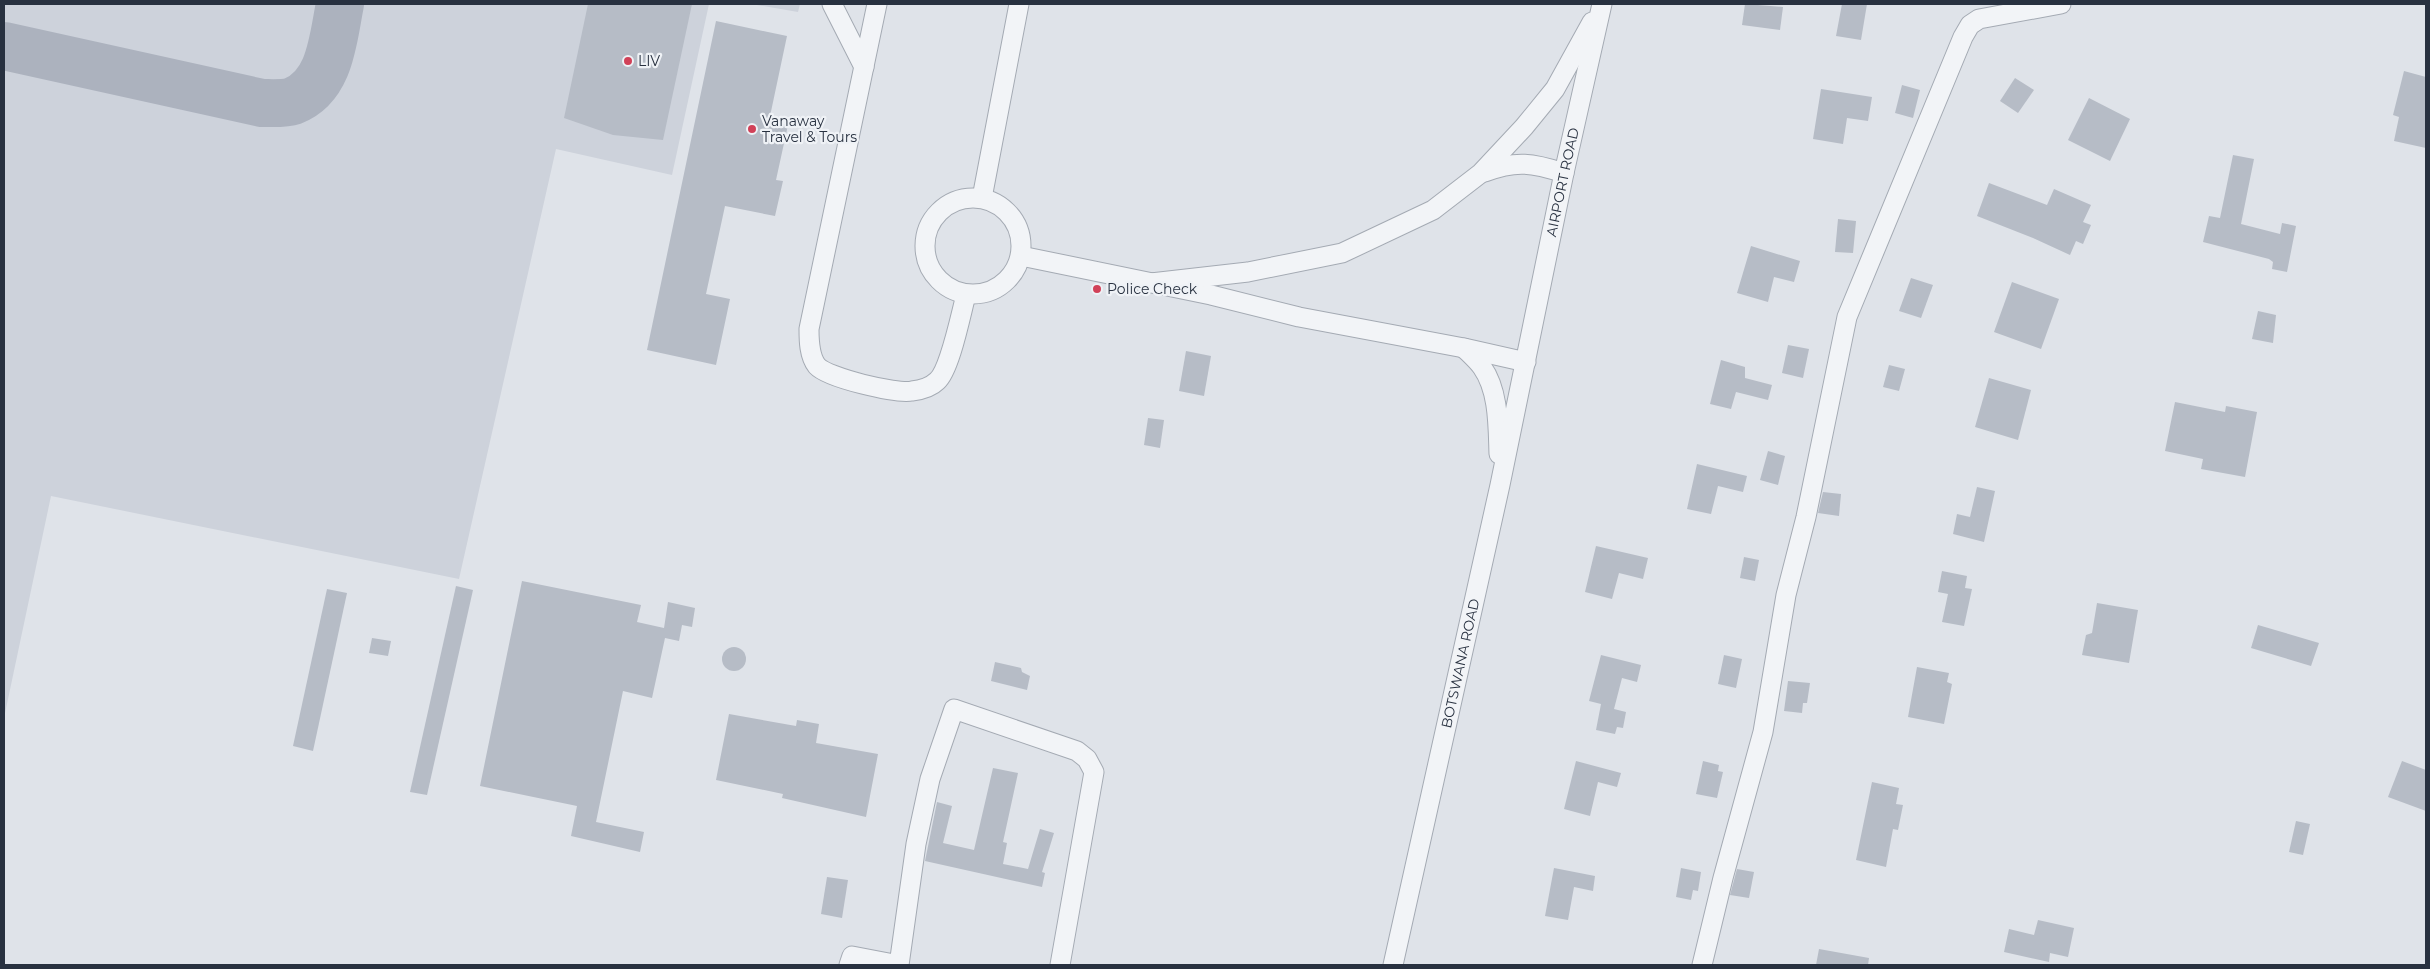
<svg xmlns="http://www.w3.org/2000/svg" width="2430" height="969" viewBox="0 0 2430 969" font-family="Montserrat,sans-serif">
<rect width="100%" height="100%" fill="#dfe3e9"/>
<g fill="#cdd2db">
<polygon points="4,4 709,4 672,175 556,149 459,579 51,496 4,718"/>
<polygon points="751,4 800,4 798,12"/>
</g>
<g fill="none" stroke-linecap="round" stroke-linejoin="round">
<path stroke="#acb2be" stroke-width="48" d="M4,46l258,57c9,0 22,1 31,-2 38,-15 40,-63 47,-97"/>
</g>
<g fill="#b6bcc6">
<polygon points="588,4 692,4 663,140 613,135 564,118"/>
<polygon points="1745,4 1783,7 1780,30 1742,25"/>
<polygon points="1842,4 1867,4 1861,40 1836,36"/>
<polygon points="716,21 787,36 769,121 788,125 776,180 783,181 775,216 725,206 706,294 730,299 716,365 647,350"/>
<polygon points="2404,71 2426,77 2426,148 2394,141 2399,117 2393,115"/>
<polygon points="2015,78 2034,90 2018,113 2000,101"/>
<polygon points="1902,85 1920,90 1913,118 1895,113"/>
<polygon points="1821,89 1872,97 1868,121 1847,118 1843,144 1813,139"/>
<polygon points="2089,98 2130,119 2110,161 2068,140"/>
<polygon points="2233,155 2254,159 2241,224 2280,234 2282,223 2296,226 2287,272 2272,269 2273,262 2269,259 2203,242 2209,216 2220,218"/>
<polygon points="1989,183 2047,205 2054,189 2091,205 2083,222 2091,225 2083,244 2076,241 2070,255 2033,238 1977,216"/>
<polygon points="1838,219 1856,221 1853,253 1835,252"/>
<polygon points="1751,246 1800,261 1794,282 1774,277 1768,302 1737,293"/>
<polygon points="1911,278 1933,285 1921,318 1899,311"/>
<polygon points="2012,282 2059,299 2041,349 1994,332"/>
<polygon points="2258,311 2276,315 2273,343 2252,339"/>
<polygon points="1788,345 1809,349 1803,378 1782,373"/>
<polygon points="1186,351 1211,356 1204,396 1179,391"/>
<polygon points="1721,360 1745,367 1745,378 1772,385 1768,400 1736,392 1731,409 1710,404"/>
<polygon points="1889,365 1905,369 1899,391 1883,387"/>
<polygon points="1989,378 2031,390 2018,440 1975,427"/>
<polygon points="2175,402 2225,412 2226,406 2257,412 2245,477 2201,469 2203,459 2165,451"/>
<polygon points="1148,418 1164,420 1160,448 1144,445"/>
<polygon points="1768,451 1785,456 1778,485 1760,480"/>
<polygon points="1697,464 1747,476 1743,492 1718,486 1711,514 1687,509"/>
<polygon points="1977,487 1995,491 1984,542 1953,534 1957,514 1970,517"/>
<polygon points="1823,492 1841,494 1839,516 1818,513"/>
<polygon points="1596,546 1648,558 1643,579 1619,573 1612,599 1585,592"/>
<polygon points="1744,557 1759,560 1755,581 1740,578"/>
<polygon points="1942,571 1967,576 1965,588 1972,589 1964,626 1942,622 1948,594 1938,592"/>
<polygon points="522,581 641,605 637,622 664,628 668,602 695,608 692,627 682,625 679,641 665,638 652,698 623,691 596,822 644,832 640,852 571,836 577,806 480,786"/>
<polygon points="456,586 473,590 427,795 410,792"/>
<polygon points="327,589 347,593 313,751 293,746"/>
<polygon points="2097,603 2138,610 2129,663 2082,655 2086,635 2092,633"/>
<polygon points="2258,625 2319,643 2311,666 2251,648"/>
<polygon points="372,638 391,641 388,656 369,653"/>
<circle cx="734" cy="659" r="12"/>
<polygon points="1601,655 1641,665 1637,682 1622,678 1614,709 1626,712 1623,728 1617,727 1615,734 1596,730 1601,704 1589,701"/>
<polygon points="1724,655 1742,659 1736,688 1718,684"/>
<polygon points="995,662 1021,668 1022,672 1030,676 1027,690 991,681"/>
<polygon points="1917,667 1949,673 1947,682 1952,684 1944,724 1908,717"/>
<polygon points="1788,681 1810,683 1807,703 1803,703 1802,713 1784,711"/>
<polygon points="729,714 796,726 797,720 819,724 816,743 878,754 866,817 782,798 783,794 716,780"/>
<polygon points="1576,761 1621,773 1617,787 1598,782 1590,816 1564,809"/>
<polygon points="1703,761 1719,765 1718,771 1723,772 1717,798 1696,794"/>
<polygon points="2402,761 2426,770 2426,811 2388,797"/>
<polygon points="993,768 1018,773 1003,842 1007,843 1003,864 1028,869 1040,829 1054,833 1042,872 1045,873 1042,887 925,861 937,802 952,806 943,843 974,850"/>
<polygon points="1872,782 1899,788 1896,804 1903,805 1898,830 1893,829 1886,867 1856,860"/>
<polygon points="2296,821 2310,824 2303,855 2289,852"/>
<polygon points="1554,868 1595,876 1593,891 1574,887 1568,920 1545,916"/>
<polygon points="1681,868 1701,872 1698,891 1693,890 1691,900 1676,897"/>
<polygon points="1737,869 1754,872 1749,898 1730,895"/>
<polygon points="827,877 848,880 842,918 821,914"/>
<polygon points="2038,920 2074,928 2068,957 2050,953 2049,962 2004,952 2009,929 2034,935"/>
<polygon points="1819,949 1869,958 1868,965 1816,965"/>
</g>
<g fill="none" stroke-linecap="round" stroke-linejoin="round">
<defs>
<g id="minor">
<polyline points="832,4 864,67"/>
<path d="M877,4l-68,325c0,11 0,27 8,37 11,12 79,28 95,25 8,-1 19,-4 25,-10 13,-11 24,-68 29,-86"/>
<path d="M1485,172c31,-12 48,-9 79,1"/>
<circle cx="973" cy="246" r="48"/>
<polyline points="982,198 1019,4"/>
<polyline points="1021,256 1211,295 1299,317 1464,348 1526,362"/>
<polyline points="1151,283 1248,272 1342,253 1433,210 1481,173 1524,127 1555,89 1592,22"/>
<path d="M1464,348c6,6 13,12 18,19 17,24 16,59 17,87"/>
<polyline points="849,965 852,956 899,965 916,844 930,779 954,709 1077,751 1087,759 1094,772 1060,965"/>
<path id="s1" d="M1393,965l107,-480 64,-312 38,-169"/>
<polyline points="1702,965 1723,878 1763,732 1786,595 1806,517 1847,317 1963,37 1970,25 1979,19 2061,4"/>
</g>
</defs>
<use href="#minor" stroke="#a4aab3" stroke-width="21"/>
<use href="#minor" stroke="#f2f4f7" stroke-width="19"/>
</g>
<g fill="#d14158" stroke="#eff2f6" stroke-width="2">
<circle cx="628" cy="61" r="5"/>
<circle cx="752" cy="129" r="5"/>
<circle cx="1097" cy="289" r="5"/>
</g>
<g text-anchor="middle" stroke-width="4.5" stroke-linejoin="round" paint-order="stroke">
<g font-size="14" fill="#283140" stroke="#eff2f6" text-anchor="start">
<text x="638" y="66">LIV</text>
<text x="762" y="126">Vanaway<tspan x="762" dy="16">Travel &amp; Tours</tspan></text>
<text x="1107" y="294">Police Check</text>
</g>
<g font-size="14" fill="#283140" stroke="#eff2f6">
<text dy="5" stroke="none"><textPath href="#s1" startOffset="801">AIRPORT ROAD</textPath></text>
<text dy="5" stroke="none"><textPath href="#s1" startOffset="309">BOTSWANA ROAD</textPath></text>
</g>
</g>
<rect width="2430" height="969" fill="none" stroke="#283140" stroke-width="10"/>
</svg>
